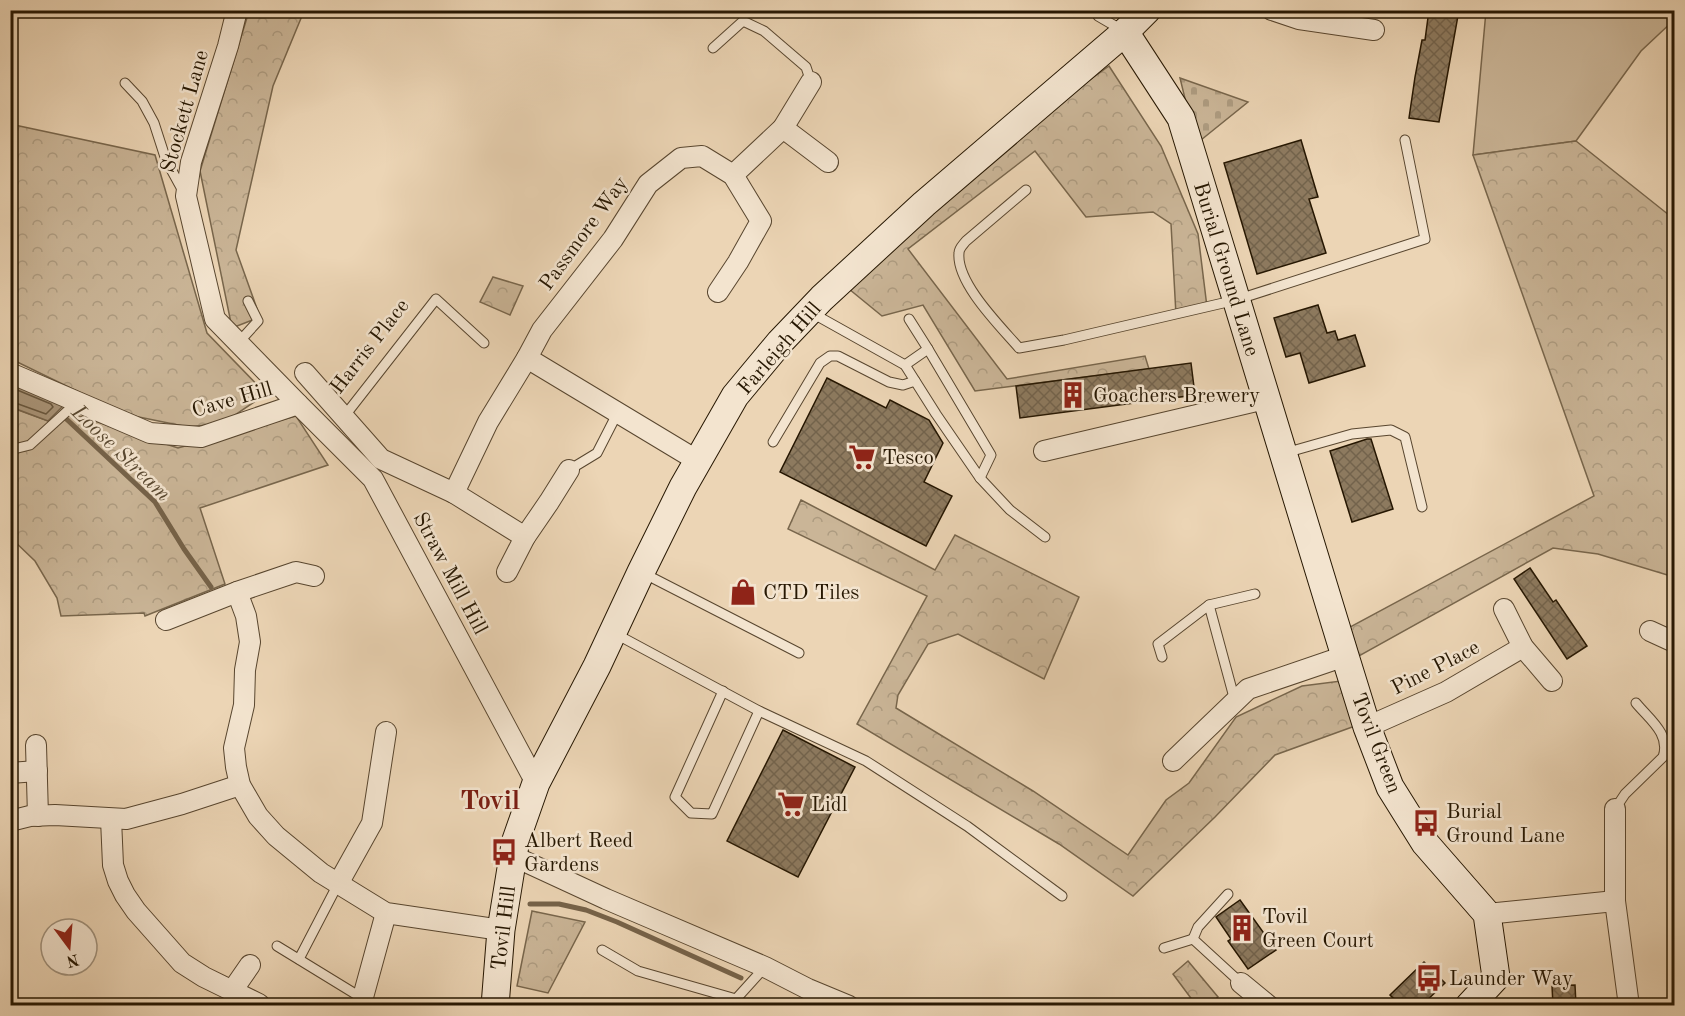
<svg xmlns="http://www.w3.org/2000/svg" width="1685" height="1016" viewBox="0 0 1685 1016" font-family="'Old Standard TT',serif">
<defs>
<pattern id="forest-crowns" width="20" height="18" patternUnits="userSpaceOnUse" patternTransform="scale(1.5)"><rect width="20" height="18" fill="#cab597"/><path d="M2 6a3 3 0 1 1 6 0M12 15a3 3 0 1 1 6 0" fill="none" stroke="#ad9b80"/></pattern>
<pattern id="cemetery-stones" width="16" height="16" patternUnits="userSpaceOnUse" patternTransform="scale(1.5)"><rect width="16" height="16" fill="#cab597"/><path d="M2 7V4a2 2 0 0 1 4 0v3zM10 15v-3a2 2 0 0 1 4 0v3z" fill="#ad9b80"/></pattern>
<pattern id="building-cross-hatch" width="8" height="8" patternUnits="userSpaceOnUse" patternTransform="scale(1.5)"><rect width="8" height="8" fill="#8d7a5f"/><path d="M0 0l8 8M0 8l8-8" fill="none" stroke="#73634c"/></pattern>
</defs>
<rect width="100%" height="100%" fill="#ecd5b5"/>
<filter id="stains"><feTurbulence type="fractalNoise" baseFrequency=".00333" numOctaves="4"/><feColorMatrix values="0 0 0 0 .2 0 0 0 0 .09 0 0 0 0 .02 0 0 0 .5 -.17"/></filter>
<radialGradient id="worn" r=".72"><stop offset=".6" stop-color="#630" stop-opacity="0"/><stop offset="1" stop-color="#630" stop-opacity=".3"/></radialGradient>
<polygon fill="#cab597" stroke="#78664c" stroke-width="1.5" points="1486,11 1674,11 1674,20 1641,51 1576,141 1473,155"/>
<g fill="url(#forest-crowns)" stroke="#78664c" stroke-width="1.5">
<polygon points="249,11 304,11 273,86 236,250 260,317 232,328 200,171"/>
<polygon points="1109,66 1161,146 1198,234 1207,307 1176,315 1171,224 1153,212 1086,217 1035,151 908,249 1007,379 1145,356 1149,369 975,391 923,305 882,316 849,289 1006,140"/>
<polygon points="10,124 155,155 207,333 266,394 223,423 188,427 124,414 11,359"/>
<polygon points="1576,141 1674,219 1674,577 1598,554 1553,548 1359,656 1350,627 1594,496 1473,155"/>
<polygon points="493,277 523,286 510,315 480,302"/>
<polygon points="10,407 48,421 73,414 178,448 296,416 328,465 200,508 225,584 145,616 144,613 61,616 57,598 35,561 11,538"/>
<polygon points="801,500 935,570 955,535 1079,597 1044,679 958,634 928,644 898,695 896,708 1033,791 1128,855 1166,800 1189,783 1236,717 1302,686 1341,681 1355,726 1275,755 1215,817 1133,896 1059,844 857,724 927,596 788,529"/>
<polygon points="532,911 585,922 548,993 517,986"/>
<polygon points="1188,961 1218,997 1208,1005 1196,1005 1173,974"/>
</g>
<polygon fill="url(#cemetery-stones)" stroke="#78664c" stroke-width="1.5" points="1180,78 1248,102 1196,144"/>
<polygon fill="#a99478" stroke="#756249" stroke-width="1.5" points="10,381 66,403 48,421 11,407"/>
<g fill="none" stroke-linecap="round" stroke-linejoin="round">
<polyline stroke="#68563d" stroke-width="1.5" points="10,387 51,404 53,407 46,414 10,401"/>
<g stroke="#756249" stroke-width="5">
<polyline points="61,414 155,502 184,549 211,587"/>
<polyline points="530,904 559,904 586,910 617,922 741,978"/>
</g>
</g>
<g fill="url(#building-cross-hatch)" stroke="#261702" stroke-width="1.5">
<polygon points="1429,10 1459,10 1439,122 1409,118 1415,77 1422,40 1425,40"/>
<polygon points="1301,140 1318,197 1309,199 1326,253 1257,274 1224,163"/>
<polygon points="1318,305 1327,333 1335,331 1338,340 1355,335 1365,366 1309,383 1300,353 1286,357 1274,318"/>
<polygon points="1191,363 1195,395 1020,418 1016,386"/>
<polygon points="827,378 886,408 890,400 929,420 943,443 924,482 952,496 926,546 780,472"/>
<polygon points="1367,439 1371,439 1393,509 1352,522 1330,451"/>
<polygon points="1530,568 1553,602 1556,600 1587,646 1567,659 1514,579"/>
<polygon points="783,730 855,767 798,877 727,841"/>
<polygon points="1240,900 1276,950 1248,969 1228,941 1231,939 1216,917"/>
<polygon points="1424,962 1445,983 1422,1005 1400,1005 1390,995"/>
<polygon points="1575,985 1576,1005 1553,1005 1552,986"/>
</g>
<g fill="none" stroke-linecap="round" stroke-linejoin="round">
<defs>
<g id="lane">
<polyline points="1095,10 1098,16 1122,30"/>
<polyline points="713,48 743,21 764,31 806,67 811,82"/>
<polyline points="125,83 142,101 154,123 166,160 183,191"/>
<path d="M1026,190l-60,51c-3,4 -7,7 -7,12 -3,30 42,74 60,95l45,-8 172,-40 189,-61 -20,-99"/>
<polyline points="812,313 905,365 936,414 980,478 1010,510 1045,537"/>
<polyline points="909,319 928,349"/>
<polyline points="238,343 258,321 248,301"/>
<polyline points="905,365 928,349 991,455 980,478"/>
<polyline points="343,418 436,299 484,343"/>
<polyline points="773,442 820,363 830,356 838,356 889,382 903,385 915,381"/>
<polyline points="10,450 30,445 76,403"/>
<polyline points="1285,453 1352,434 1391,430 1405,437 1422,507"/>
<polyline points="569,470 597,453 618,412"/>
<polyline points="643,573 799,653"/>
<polyline points="1209,605 1255,594"/>
<polyline points="614,633 759,711 866,761 967,826 1062,896"/>
<polyline points="1162,657 1158,644 1209,605 1235,701"/>
<polyline points="723,691 675,797 691,813 712,814 759,711"/>
<path d="M1615,809l10,-15 38,-37c8,-23 -14,-38 -27,-54"/>
<polyline points="1228,894 1198,927 1193,939 1241,983"/>
<polyline points="277,946 375,1006"/>
<polyline points="1164,948 1193,939"/>
<polyline points="602,950 638,971 736,999 765,967"/>
<polyline points="299,959 338,884"/>
</g>
<g id="street">
<polyline points="237,10 228,46 191,162 186,196 215,319 298,404 373,479 536,783"/>
<polyline points="1272,10 1299,19 1374,30"/>
<polyline points="783,128 828,162"/>
<polyline points="733,175 783,128 811,82"/>
<polyline points="10,373 150,433 201,437 298,404"/>
<polyline points="305,373 381,459 454,493 525,537"/>
<polyline points="1044,451 1265,399"/>
<polyline points="698,461 527,358 542,330 613,239 648,184 681,158 702,156 733,175 761,221 738,262 718,292"/>
<polyline points="454,493 488,422 527,358"/>
<polyline points="507,572 525,537 549,502 569,470"/>
<polyline points="237,592 246,616 250,642 245,670 244,705 234,748 236,767 240,785 258,816 276,836 321,873 386,913 501,930"/>
<polyline points="1504,609 1523,647 1552,681"/>
<polyline points="166,620 237,592 296,572 314,576"/>
<polyline points="1650,631 1674,642"/>
<polyline points="1367,727 1446,692 1523,647"/>
<polyline points="36,745 38,816"/>
<polyline points="1173,761 1248,689 1345,656"/>
<polyline points="10,773 37,771"/>
<polyline points="1615,809 1615,901 1629,1006"/>
<polyline points="111,819 113,865 118,881 125,895 136,911 182,963 204,977 259,1004"/>
<polyline points="10,821 30,816 55,815 126,819 182,804 240,785"/>
<polyline points="513,856 606,899 765,967 808,989 849,1006"/>
<polyline points="338,884 372,823 386,732"/>
<polyline points="1487,914 1615,901"/>
<polyline points="1241,983 1269,1006"/>
<polyline points="232,991 250,965"/>
<polyline points="363,997 386,913"/>
</g>
<g id="secondary">
<polyline points="1125,32 1181,118 1345,656 1367,727 1390,787 1425,843 1487,914 1496,977 1469,1006"/>
<polyline points="495,1006 501,930 513,856 516,840 536,783 597,666 641,572 683,487 735,396 780,342 822,298 924,204 1125,32 1147,10"/>
</g>
</defs>
<use href="#lane" stroke="#58462f" stroke-width="11"/>
<use href="#street" stroke="#58462f" stroke-width="22"/>
<use href="#secondary" stroke="#261702" stroke-width="29"/>
<use href="#lane" stroke="#f3e4cf" stroke-width="9"/>
<use href="#street" stroke="#f3e4cf" stroke-width="20"/>
<use href="#secondary" stroke="#f3e4cf" stroke-width="27"/>
</g>
<defs>
<symbol id="building-bare" viewBox="-9 -9 18 18"><path d="M-4-6H4V6H1V3H-1V6H-4ZM-2.5-4.3h1.7v1.8h-1.7ZM.8-4.3h1.7v1.8H.8ZM-2.5-1h1.7V.8h-1.7ZM.8-1h1.7V.8H.8Z" fill="#8f2418" stroke="#f3e4cf" stroke-width="2.5" paint-order="stroke"/></symbol>
<symbol id="supermarket-bare" viewBox="-9 -9 18 18"><path d="M-6-5.5h2.5l.6 2H6L4.5 2H-2.5L-4.4-4H-6ZM-1.5 3.2a1.3 1.3 0 1 0 .1 0ZM3 3.2a1.3 1.3 0 1 0 .1 0Z" fill="#8f2418" stroke="#f3e4cf" stroke-width="2.5" paint-order="stroke"/></symbol>
<symbol id="shop-bare" viewBox="-9 -9 18 18"><path d="M-5-2.5h2.3a2.7 3.5 0 0 1 5.4 0H5L5.5 6h-11ZM-1.5-2.5h3a1.5 2.3 0 0 0-3 0Z" fill="#8f2418" stroke="#f3e4cf" stroke-width="2.5" paint-order="stroke"/></symbol>
<symbol id="bus-bare" viewBox="-9 -9 18 18"><path d="M-5-6H5V4H4V6H2V4H-2V6H-4V4H-5ZM-3.5-4V0h7V-4ZM-3.5 1.2v1.5H-2V1.2ZM2 1.2v1.5H3.5V1.2Z" fill="#8f2418" stroke="#f3e4cf" stroke-width="2.5" paint-order="stroke"/></symbol>
</defs>
<g fill-rule="evenodd">
<use href="#building-bare" x="1054" y="376" width="38" height="38"/>
<use href="#supermarket-bare" x="843" y="438" width="38" height="38"/>
<use href="#shop-bare" x="724" y="573" width="38" height="38"/>
<use href="#supermarket-bare" x="772" y="785" width="38" height="38"/>
<use href="#bus-bare" x="1407" y="804" width="38" height="38"/>
<use href="#bus-bare" x="485" y="833" width="38" height="38"/>
<use href="#building-bare" x="1223" y="909" width="38" height="38"/>
<use href="#bus-bare" x="1410" y="959" width="38" height="38"/>
</g>
<g text-anchor="middle" stroke-width="5" stroke-linejoin="round" paint-order="stroke">
<g font-size="21" fill="#261702" stroke="#f3e4cf">
<text transform="translate(184 111) rotate(-74)" y="7">Stockett Lane</text>
<text transform="translate(583 233) rotate(-54)" y="7">Passmore Way</text>
<text transform="translate(1227 269) rotate(73)" y="7">Burial Ground Lane</text>
<text transform="translate(369 346) rotate(-52)" y="7">Harris Place</text>
<text transform="translate(779 348) rotate(-49)" y="7">Farleigh Hill</text>
<text transform="translate(232 399) rotate(-16)" y="7">Cave Hill</text>
<text transform="translate(451 573) rotate(62)" y="7">Straw Mill Hill</text>
<text transform="translate(1435 667) rotate(-27)" y="7">Pine Place</text>
<text transform="translate(1377 743) rotate(69)" y="7">Tovil Green</text>
<text transform="translate(503 928) rotate(-83)" y="7">Tovil Hill</text>
</g>
<g font-size="21" fill="#261702" stroke="#f3e4cf" text-anchor="start">
<text x="1093" y="402">Goachers Brewery</text>
<text x="882" y="464">Tesco</text>
<text x="763" y="599">CTD Tiles</text>
<text x="811" y="811">Lidl</text>
<text x="1446" y="818">Burial<tspan x="1446" dy="24">Ground Lane</tspan></text>
<text x="524" y="847">Albert Reed<tspan x="524" dy="24">Gardens</tspan></text>
<text x="1262" y="923">Tovil<tspan x="1262" dy="24">Green Court</tspan></text>
<text x="1449" y="985">Launder Way</text>
</g>
<g font-size="22" font-style="italic" fill="#5a4931" stroke="#f3e4cf">
<text transform="translate(122 452) rotate(44)" y="8">Loose Stream</text>
</g>
<g font-size="27" font-weight="bold" fill="#7a1f14" stroke="#f3e4cf">
<text x="490" y="809">Tovil</text>
</g>
</g>
<rect width="1685" height="1016" fill="none" stroke="#ecd5b5" stroke-width="36"/>
<rect x="12" y="12" width="1661" height="992" fill="none" stroke="#261702" stroke-width="3"/>
<rect x="18" y="18" width="1649" height="980" fill="none" stroke="#261702" stroke-width="1.5"/>
<g transform="translate(69 947) rotate(164)"><circle r="28" fill="#f3e4cf" stroke="#a1927d" stroke-width="1.5"/>
<path d="M0-4.5L10 22L0 15L-10 22Z" fill="#8f2418"/>
<text y="-9" font-size="16" font-weight="bold" text-anchor="middle" fill="#261702">N</text>
</g>
<rect width="100%" height="100%" filter="url(#stains)"/>
<rect width="100%" height="100%" fill="url(#worn)"/>
</svg>
